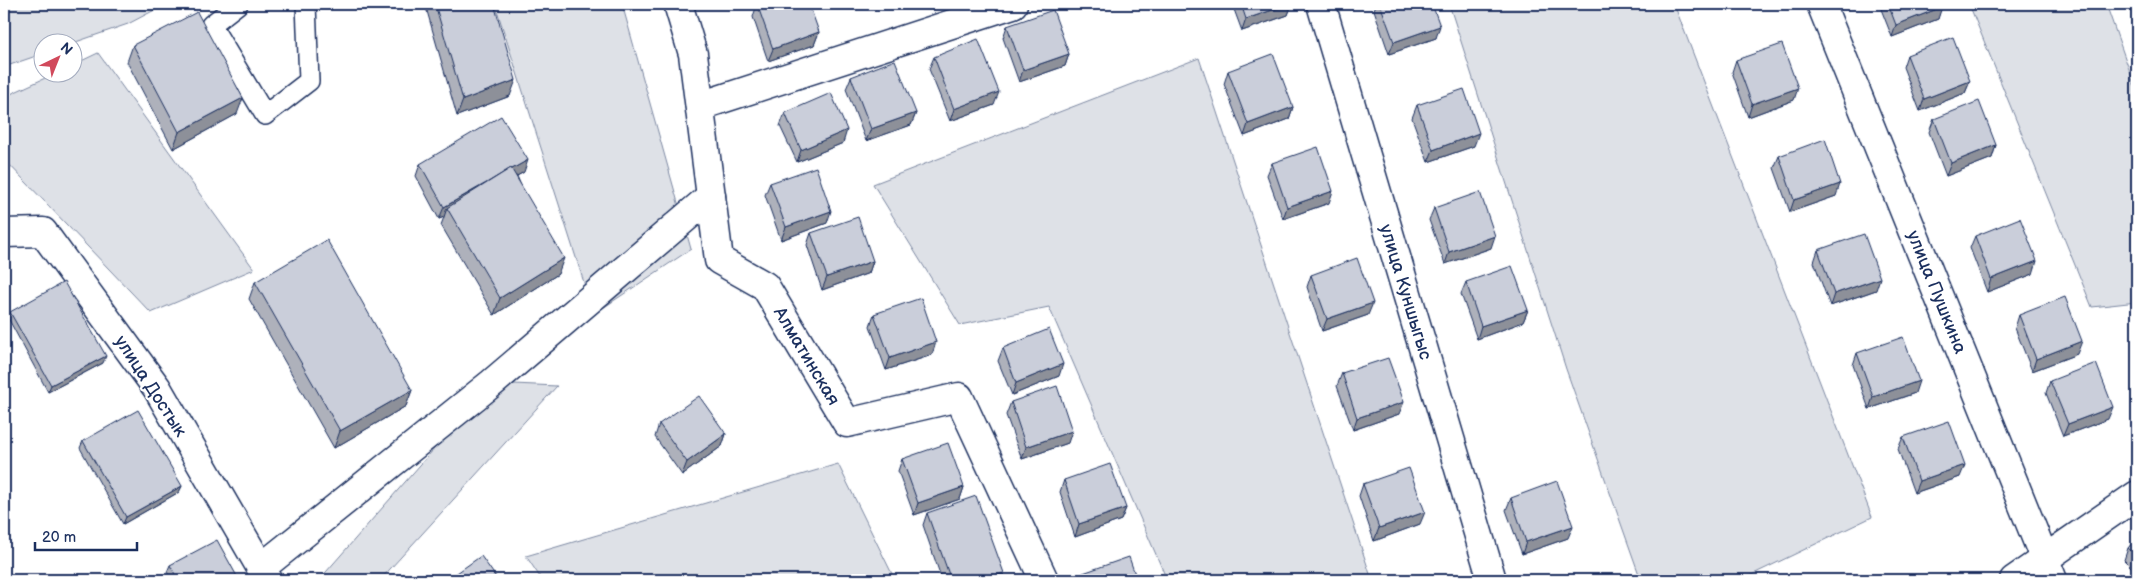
<svg xmlns="http://www.w3.org/2000/svg" width="2141" height="584" viewBox="0 0 2141 584" font-family="'Balsamiq Sans',sans-serif">
<rect width="100%" height="100%" fill="#fff"/>
<filter id="ink" filterUnits="userSpaceOnUse"><feTurbulence type="fractalNoise" baseFrequency=".02" numOctaves="2"/><feDisplacementMap in="SourceGraphic" scale="10" xChannelSelector="R" yChannelSelector="G"/><feConvolveMatrix kernelMatrix="1 2 1 2 8 2 1 2 1" color-interpolation-filters="sRGB"/></filter>
<g filter="url(#ink)">
<g fill="#dee1e7" stroke="#7c88a2">
<polygon points="4,4 166,4 128,24 73,43 42,42 42,54 4,67"/>
<polygon points="495,4 622,4 691,249 594,314"/>
<polygon points="1449,4 1674,4 1872,517 1741,580 1641,580 1566,369"/>
<polygon points="1969,4 2106,4 2137,92 2137,302 2092,307"/>
<polygon points="98,53 254,269 151,313 4,159 4,97 56,73 72,72 73,65"/>
<polygon points="1199,58 1372,580 1167,580 1049,307 960,325 873,184"/>
<polygon points="492,383 557,386 380,580 319,580"/>
<polygon points="838,464 895,580 542,580 526,556"/>
</g>
<g fill="none" stroke-linecap="round" stroke-linejoin="round">
<defs>
<polyline id="lane" points="238,4 211,25 265,115 309,81 306,4"/>
<g id="street">
<polyline points="678,4 693,54 719,260 765,286 847,423 959,397 1044,580"/>
<polyline points="1321,4 1492,580"/>
<polyline points="1821,4 2053,580"/>
<polyline points="700,106 1013,4"/>
<polyline points="4,233 43,232 157,388 268,580"/>
<polyline points="261,568 492,383 711,196"/>
<polyline points="2014,580 2137,495"/>
</g>
</defs>
<use href="#lane" stroke="#1b2f5e" stroke-width="22"/>
<use href="#street" stroke="#1b2f5e" stroke-width="31"/>
<use href="#lane" stroke="#fff" stroke-width="19"/>
<use href="#street" stroke="#fff" stroke-width="28"/>
</g>
<g fill="#aeb1bb" stroke="#1b2f5e">
<polygon points="425,4 494,4 510,96 457,116"/>
<polygon points="757,4 819,32 814,45 768,61 753,17"/>
<polygon points="1232,4 1292,4 1288,15 1242,31"/>
<polygon points="1376,4 1432,4 1436,38 1389,54 1374,10"/>
<polygon points="1879,4 1941,4 1938,19 1892,37"/>
<polygon points="1007,26 1069,54 1065,66 1019,82 1003,38"/>
<polygon points="133,45 237,114 173,149 127,62"/>
<polygon points="1907,55 1970,81 1965,93 1920,111 1903,67"/>
<polygon points="934,57 994,105 950,121 929,69"/>
<polygon points="1736,60 1794,100 1748,117 1732,72"/>
<polygon points="1228,71 1293,107 1289,119 1244,136 1224,84"/>
<polygon points="851,77 916,113 911,125 866,141 846,89"/>
<polygon points="1417,105 1474,146 1428,162 1412,118"/>
<polygon points="785,113 843,143 797,162 780,126"/>
<polygon points="1934,119 1996,145 1992,158 1946,176 1929,132"/>
<polygon points="1779,156 1836,196 1790,212 1774,168"/>
<polygon points="1272,163 1329,203 1283,219 1267,175"/>
<polygon points="420,164 524,172 517,176 558,274 494,315 441,225 444,217 439,219 416,176"/>
<polygon points="770,183 827,223 781,240 765,195"/>
<polygon points="1434,208 1491,248 1445,264 1429,220"/>
<polygon points="811,233 873,261 869,273 822,290 807,245"/>
<polygon points="1975,236 2033,274 1987,292 1970,248"/>
<polygon points="1818,250 1876,290 1830,306 1814,262"/>
<polygon points="1311,275 1368,315 1322,331 1307,287"/>
<polygon points="255,282 412,390 406,406 334,448 249,299"/>
<polygon points="1466,282 1528,310 1523,322 1477,339 1461,294"/>
<polygon points="10,312 103,363 48,392 8,318"/>
<polygon points="874,314 932,355 886,370 870,326"/>
<polygon points="2019,315 2077,354 2032,371 2015,328"/>
<polygon points="1003,348 1059,376 1012,395 998,361"/>
<polygon points="1857,353 1915,393 1869,409 1853,365"/>
<polygon points="1342,373 1399,414 1353,430 1337,386"/>
<polygon points="2050,381 2108,419 2063,436 2046,393"/>
<polygon points="1011,402 1068,443 1022,459 1006,415"/>
<polygon points="659,424 726,434 722,446 682,475 655,437"/>
<polygon points="1903,437 1960,477 1914,493 1898,449"/>
<polygon points="83,441 182,486 179,492 123,524 80,448"/>
<polygon points="902,459 964,487 960,499 914,515 898,471"/>
<polygon points="1064,480 1126,508 1121,520 1075,537 1060,492"/>
<polygon points="1363,484 1420,524 1374,541 1359,496"/>
<polygon points="1511,498 1568,538 1522,554 1506,510"/>
<polygon points="927,513 1001,580 942,580 923,525"/>
<polygon points="2137,538 2137,573 2124,560 2128,548"/>
<polygon points="170,565 239,580 172,580 167,572"/>
<polygon points="1083,573 1137,580 1081,580"/>
</g>
<g fill="#8d9099" stroke="#1b2f5e">
<polygon points="1290,4 1292,4 1288,15 1242,31 1246,19"/>
<polygon points="1708,4 1718,4 1707,7"/>
<polygon points="1942,7 1938,19 1892,37 1896,25"/>
<polygon points="1440,26 1436,38 1389,54 1394,42"/>
<polygon points="819,32 814,45 768,61 773,49"/>
<polygon points="1069,54 1065,66 1019,82 1023,70"/>
<polygon points="516,80 510,96 457,116 463,100"/>
<polygon points="1970,81 1965,93 1920,111 1924,99"/>
<polygon points="1798,88 1794,100 1748,117 1752,104"/>
<polygon points="999,92 994,105 950,121 954,109"/>
<polygon points="243,98 237,114 173,149 179,132"/>
<polygon points="1293,107 1289,119 1244,136 1248,124"/>
<polygon points="916,113 911,125 866,141 871,129"/>
<polygon points="847,130 843,143 797,162 801,150"/>
<polygon points="1479,133 1474,146 1428,162 1433,150"/>
<polygon points="1996,145 1992,158 1946,176 1951,163"/>
<polygon points="528,160 524,172 450,213 447,208 444,217 439,219 444,207"/>
<polygon points="1840,184 1836,196 1790,212 1794,200"/>
<polygon points="1333,191 1329,203 1283,219 1287,207"/>
<polygon points="831,211 827,223 781,240 786,227"/>
<polygon points="1495,236 1491,248 1445,264 1449,252"/>
<polygon points="564,258 558,274 494,315 500,298"/>
<polygon points="873,261 869,273 822,290 827,277"/>
<polygon points="2037,261 2033,274 1987,292 1991,279"/>
<polygon points="1880,278 1876,290 1830,306 1834,294"/>
<polygon points="1373,303 1368,315 1322,331 1327,319"/>
<polygon points="1528,310 1523,322 1477,339 1481,326"/>
<polygon points="2082,341 2077,354 2032,371 2036,359"/>
<polygon points="936,342 932,355 886,370 890,358"/>
<polygon points="106,356 103,363 48,392 51,385"/>
<polygon points="1063,364 1059,376 1012,395 1016,383"/>
<polygon points="1919,381 1915,393 1869,409 1873,397"/>
<polygon points="412,390 406,406 334,448 340,431"/>
<polygon points="1404,402 1399,414 1353,430 1357,418"/>
<polygon points="2113,407 2108,419 2063,436 2068,424"/>
<polygon points="1072,431 1068,443 1022,459 1026,447"/>
<polygon points="726,434 722,446 682,475 687,462"/>
<polygon points="1965,465 1960,477 1914,493 1919,481"/>
<polygon points="182,486 179,492 123,524 126,517"/>
<polygon points="964,487 960,499 914,515 918,503"/>
<polygon points="1126,508 1121,520 1075,537 1079,524"/>
<polygon points="1425,512 1420,524 1374,541 1379,528"/>
<polygon points="1573,526 1568,538 1522,554 1526,542"/>
<polygon points="1004,573 1001,580 982,580"/>
</g>
<g fill="#caceda" stroke="#1b2f5e">
<polygon points="435,4 494,4 516,80 463,100"/>
<polygon points="757,4 809,4 819,32 773,49"/>
<polygon points="1241,4 1290,4 1246,19"/>
<polygon points="1380,4 1432,4 1440,26 1394,42"/>
<polygon points="1888,4 1941,4 1942,7 1896,25"/>
<polygon points="1053,10 1069,54 1023,70 1007,26"/>
<polygon points="197,12 243,98 179,132 133,45"/>
<polygon points="1953,37 1970,81 1924,99 1907,55"/>
<polygon points="978,39 999,92 954,109 934,57"/>
<polygon points="1782,44 1798,88 1752,104 1736,60"/>
<polygon points="1273,54 1293,107 1248,124 1228,71"/>
<polygon points="895,60 916,113 871,129 851,77"/>
<polygon points="1464,89 1479,133 1433,150 1417,105"/>
<polygon points="831,93 847,130 801,150 785,113"/>
<polygon points="1979,101 1996,145 1951,163 1934,119"/>
<polygon points="501,116 528,160 512,169 511,168 488,182 444,207 420,164"/>
<polygon points="1825,139 1840,184 1794,200 1779,156"/>
<polygon points="1318,147 1333,191 1287,207 1272,163"/>
<polygon points="816,167 831,211 786,227 770,183"/>
<polygon points="511,168 564,258 500,298 447,208"/>
<polygon points="1480,192 1495,236 1449,252 1434,208"/>
<polygon points="858,217 873,261 827,277 811,233"/>
<polygon points="2020,218 2037,261 1991,279 1975,236"/>
<polygon points="1864,234 1880,278 1834,294 1818,250"/>
<polygon points="327,240 412,390 340,431 255,282"/>
<polygon points="1357,258 1373,303 1327,319 1311,275"/>
<polygon points="1512,266 1528,310 1481,326 1466,282"/>
<polygon points="64,282 106,356 51,385 10,312"/>
<polygon points="2065,297 2082,341 2036,359 2019,315"/>
<polygon points="921,298 936,342 890,358 874,314"/>
<polygon points="1049,329 1063,364 1016,383 1003,348"/>
<polygon points="1903,337 1919,381 1873,397 1857,353"/>
<polygon points="1388,358 1404,402 1357,418 1342,373"/>
<polygon points="2096,363 2113,407 2068,424 2050,381"/>
<polygon points="1057,386 1072,431 1026,447 1011,402"/>
<polygon points="699,396 726,434 687,462 659,424"/>
<polygon points="138,410 182,486 126,517 83,441"/>
<polygon points="1949,421 1965,465 1919,481 1903,437"/>
<polygon points="948,443 964,487 918,503 902,459"/>
<polygon points="1110,464 1126,508 1079,524 1064,480"/>
<polygon points="1409,468 1425,512 1379,528 1363,484"/>
<polygon points="1557,481 1573,526 1526,542 1511,498"/>
<polygon points="976,496 1004,573 982,580 951,580 927,513"/>
<polygon points="2137,538 2137,556 2128,548"/>
<polygon points="217,540 239,580 178,580 170,565"/>
<polygon points="481,556 498,580 447,580"/>
<polygon points="1129,557 1137,580 1086,580 1083,573"/>
</g>
</g>
<g text-anchor="middle" stroke-width="4.5" stroke-linejoin="round" paint-order="stroke">
<g font-size="18" fill="#1b2f5e" stroke="#fff">
<text transform="translate(1406 292) rotate(73)" y="6">улица Куншыгыс</text>
<text transform="translate(1937 292) rotate(68)" y="6">улица Пушкина</text>
<text transform="translate(807 356) rotate(59)" y="6">Алматинская</text>
<text transform="translate(151 386) rotate(57)" y="6">улица Достык</text>
</g>
</g>
<rect width="2141" height="584" fill="none" stroke="#fff" stroke-width="20"/>
<rect x="10" y="10" width="2121" height="564" fill="none" stroke="#1b2f5e" stroke-width="2" filter="url(#ink)"/>
<g transform="translate(58 58) rotate(43)"><circle r="24" fill="#ffffff" stroke="#a4acbf"/>
<path d="M0-4L9 19L0 12L-9 19Z" fill="#d1495b"/>
<text y="-8" font-size="14" font-weight="bold" text-anchor="middle" fill="#1b2f5e">N</text>
</g>
<path d="M35 542v8h102v-8" fill="none" stroke="#1b2f5e" stroke-width="2.5"/>
<text x="42" y="542" font-size="15" fill="#1b2f5e" stroke="#ffffff" stroke-width="4" paint-order="stroke">20 m</text>
</svg>
